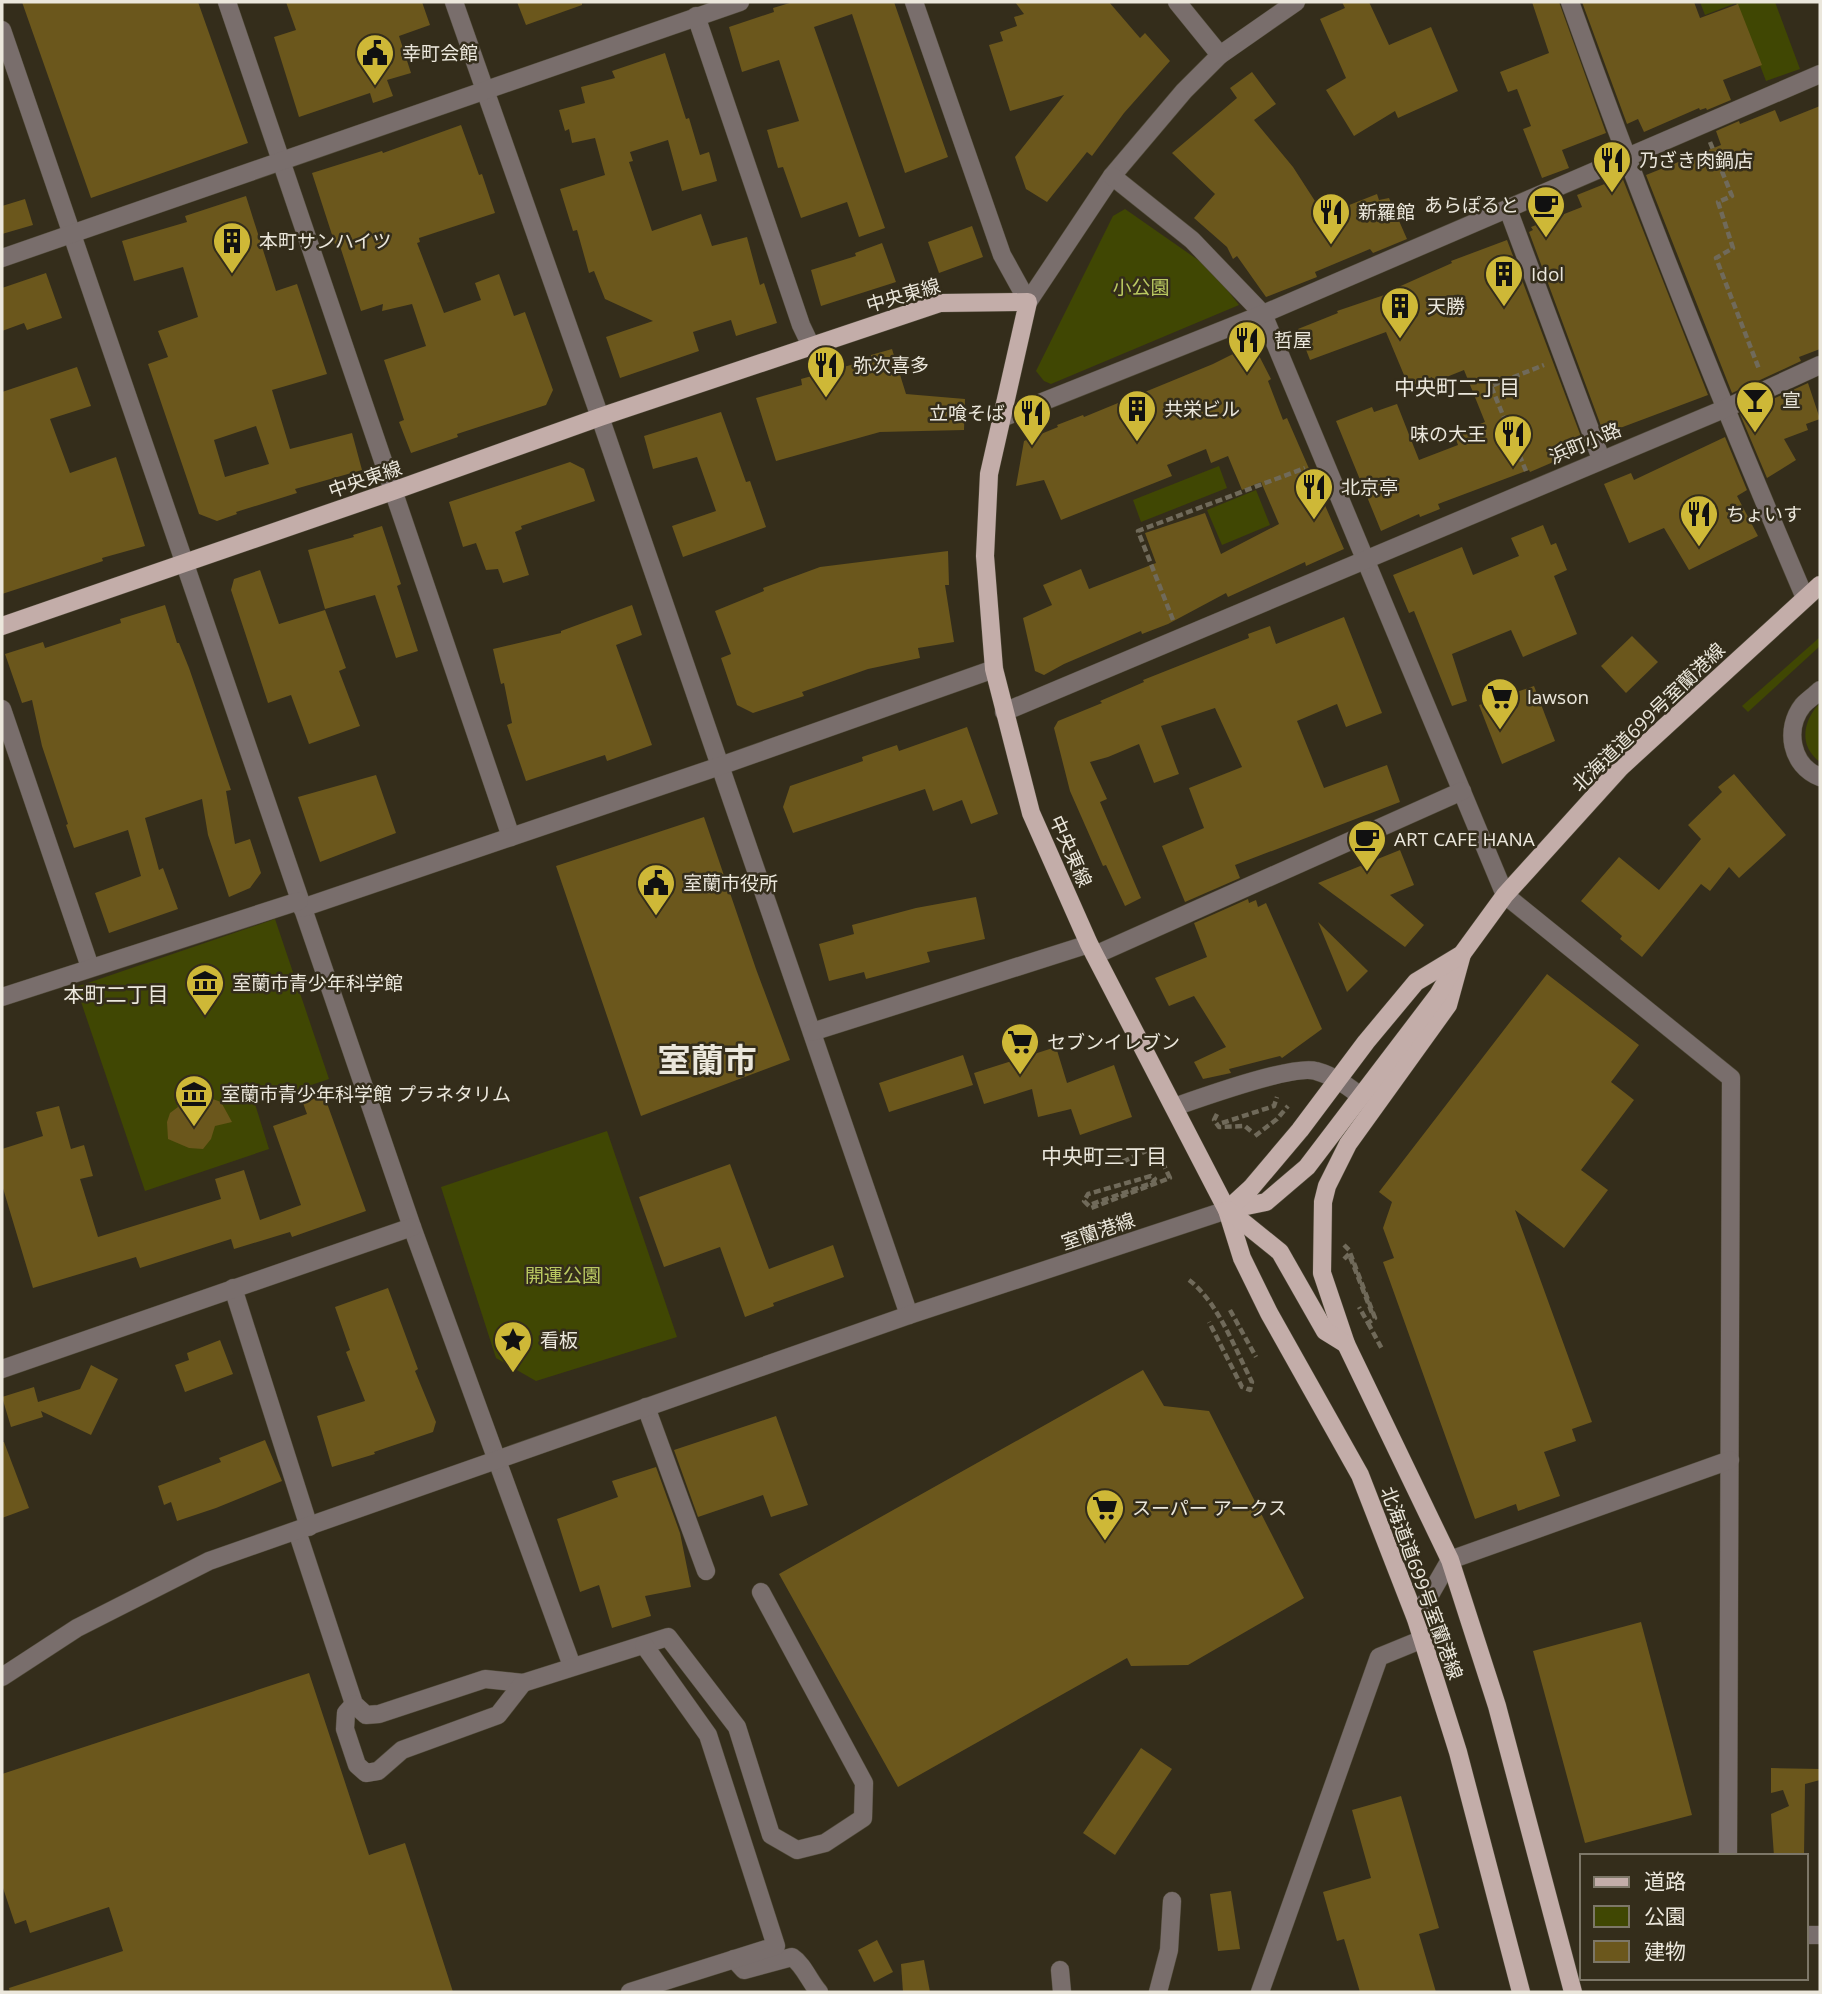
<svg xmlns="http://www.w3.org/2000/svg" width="1822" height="1994" viewBox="0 0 1822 1994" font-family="'Open Sans','Noto Sans JP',sans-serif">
<rect width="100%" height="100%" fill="#342d1b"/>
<g fill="#404703">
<polygon points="1700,2 1775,2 1800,69 1766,81 1736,3 1705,15"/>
<polygon points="1125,209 1211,269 1239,305 1051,384 1044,381 1036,371 1113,216"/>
<polygon points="1219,466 1227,488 1141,522 1133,500"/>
<polygon points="1256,490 1270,525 1222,545 1207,510"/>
<polygon points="1820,637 1820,646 1748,712 1742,706"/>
<path d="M1820,703v59c-22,-16 -17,-42 0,-59z"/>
<polygon points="275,919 329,1079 255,1104 269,1149 145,1191 76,987"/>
<polygon points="607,1131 677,1337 536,1381 496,1358 441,1187"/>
</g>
<g fill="#6b571c" fill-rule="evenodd">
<polygon points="22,2 198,2 248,143 91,198"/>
<polygon points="286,2 422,2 430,25 399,36 411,73 387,80 393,96 373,103 370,93 299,117 274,37 296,30"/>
<polygon points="517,2 582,2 582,5 526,25"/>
<polygon points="793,2 894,2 948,157 905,173 852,14 814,27 885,228 859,237 847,202 801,218 783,167 778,168 767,130 799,121 779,60 742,72 729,27 774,12 773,8"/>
<polygon points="1015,2 1109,2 1140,38 1145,33 1170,61 1124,113 1092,156 1087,152 1047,202 1026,189 1015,157 1064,95 1010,111 989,45 1003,41 1000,32 1017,26 1014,17 1024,14"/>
<polygon points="1342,2 1369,2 1389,45 1431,27 1458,91 1398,118 1395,111 1354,136 1326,90 1346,78 1320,19 1345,8"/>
<polygon points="1532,2 1559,2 1606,133 1562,150 1569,168 1542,178 1523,129 1531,126 1517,89 1508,92 1500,72 1549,53"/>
<polygon points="1582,2 1694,2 1700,18 1738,4 1762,65 1723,80 1731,100 1707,110 1706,108 1700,110 1699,108 1644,132 1638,119 1627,124"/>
<polygon points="665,53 686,119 689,118 700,155 709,152 717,181 682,191 668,140 630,152 633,161 629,162 652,231 701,214 712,246 747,237 760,285 764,283 777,323 736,336 731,320 693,332 699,351 620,378 606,337 653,321 605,299 594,271 589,273 577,230 573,231 560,189 605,175 595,138 572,143 569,129 565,131 559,110 585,103 581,87 615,78 612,71"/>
<polygon points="1252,72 1276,104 1254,120 1293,167 1324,215 1377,194 1379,200 1389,198 1407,239 1373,253 1370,249 1315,272 1317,277 1266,297 1237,256 1233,259 1227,247 1194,218 1215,194 1172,153 1237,98 1230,88"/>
<polygon points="1820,106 1820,349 1799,357 1801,361 1732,393 1646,175 1721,145 1716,131 1739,121 1740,124 1775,110 1780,122"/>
<polygon points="461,125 479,175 482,174 495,213 419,238 420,242 417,243 444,313 481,300 475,283 499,274 514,316 525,312 553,390 546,405 457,434 458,437 411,453 399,422 404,420 384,360 426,346 412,304 382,311 383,304 361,311 339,243 335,244 312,173 382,151 383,153"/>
<polygon points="1622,177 1708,395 1604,434 1529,232 1533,230 1531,227 1582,207 1577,195"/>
<path d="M246,196l30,95 21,-7 30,90 -55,16 18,59 62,-16 10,37 -67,19 2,4 -61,19 1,2 -20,7 -18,-7 -51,-150 20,-7 -10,-26 40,-14 -15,-50 -49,14 -12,-40 65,-19 -2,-6zM256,426l13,38 -44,13 -11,-37z"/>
<polygon points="25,199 33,225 2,234 2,206"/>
<polygon points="972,226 983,257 939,273 928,242"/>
<polygon points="1507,240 1583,442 1563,450 1565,457 1530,472 1529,470 1438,504 1440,509 1420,517 1419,514 1381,531 1336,421 1372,407 1374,412 1397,404 1419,460 1458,445 1454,434 1485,422 1464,370 1434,382 1432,377 1409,387 1386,332 1310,360 1298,329 1338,313 1337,311 1396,291 1394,289 1452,263 1451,261"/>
<polygon points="882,243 896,282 821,306 811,270 856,256 855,253"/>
<polygon points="46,273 62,318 27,330 24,323 2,331 2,288"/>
<polygon points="1253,344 1271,379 1268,381 1283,420 1287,418 1344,549 1306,566 1305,562 1228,597 1226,593 1168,624 1142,634 1141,631 1064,664 1044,675 1035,671 1023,618 1052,605 1043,585 1081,569 1089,589 1156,563 1145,533 1205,513 1221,554 1279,524 1261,482 1242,490 1228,456 1211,463 1206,449 1167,465 1172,476 1061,520 1044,480 1016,486 1024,441 1058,427 1057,425 1083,415 1084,417 1213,364"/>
<polygon points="892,349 906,394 965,399 964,430 880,432 776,461 756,398 802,385 801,379 872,359 871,355"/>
<polygon points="77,367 91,406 50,419 70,473 116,457 145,546 102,558 103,561 2,594 2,392"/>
<polygon points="1808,383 1820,419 1806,424 1808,430 1784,439 1796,460 1767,478 1740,414"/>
<polygon points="721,412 746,482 750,481 766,527 683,557 672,526 716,511 697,457 653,469 644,436"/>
<polygon points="1725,437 1747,490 1737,496 1758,536 1689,570 1664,528 1629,543 1604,484 1631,473 1634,480"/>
<polygon points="570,462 584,469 595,501 521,526 522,529 515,532 529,575 503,583 498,569 486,570 476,543 463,547 449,502"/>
<polygon points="1543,525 1551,545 1556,543 1567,570 1554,576 1577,634 1523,657 1511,630 1452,654 1467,701 1452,706 1414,611 1409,613 1393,575 1462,547 1473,575 1519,556 1511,538"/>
<polygon points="382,526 401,584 397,586 418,651 396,658 375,595 325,609 308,550 354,537 353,535"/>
<polygon points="948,551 949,585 945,585 954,642 918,648 920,658 868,669 802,692 804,696 753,713 737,705 721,658 731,654 715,611 764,591 763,588 820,567"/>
<polygon points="260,570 279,624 325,610 346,668 339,671 360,726 309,744 291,695 268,703 231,590 234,579"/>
<polygon points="165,605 177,643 179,643 189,668 231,790 226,791 235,844 250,839 261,873 250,888 229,897 208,835 202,799 145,818 159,870 163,868 178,909 109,933 95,893 141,876 128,830 74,848 66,825 68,824 42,746 32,700 22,703 5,654 43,642 45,648 121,623 120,619"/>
<polygon points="632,605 642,635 616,645 652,745 607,761 605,755 526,781 507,725 512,723 504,683 501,684 493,649 561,633 561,631"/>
<polygon points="1344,617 1382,713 1346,727 1337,704 1297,721 1324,788 1387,765 1400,802 1235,865 1240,878 1185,902 1162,846 1204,828 1189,788 1242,767 1215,708 1161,726 1179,774 1154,783 1139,744 1108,757 1090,762 1107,799 1100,802 1141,898 1125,906 1106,865 1103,866 1070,791 1054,728 1058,721 1102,703 1100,701 1144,682 1143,680 1249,638 1248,634 1270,626 1276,644"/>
<polygon points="1632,636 1658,662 1626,693 1601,666"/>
<polygon points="1534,686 1555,741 1502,764 1479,705"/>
<polygon points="967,727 998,814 971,824 962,800 933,811 925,789 793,833 783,807 790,786 863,761 862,757 897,745 899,751"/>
<polygon points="1734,774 1786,835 1739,878 1729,867 1710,891 1701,884 1642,957 1620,939 1622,936 1581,901 1619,857 1659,890 1701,839 1688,825 1722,792 1718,787"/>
<polygon points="376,775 396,833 320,862 298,797"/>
<polygon points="704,817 756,969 790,1060 641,1116 556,866"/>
<polygon points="1400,850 1414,885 1390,895 1424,925 1405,947 1318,883"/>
<polygon points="976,897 985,939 927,952 930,962 866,979 864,972 829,981 819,944 854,934 852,925 916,908"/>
<polygon points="1248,899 1249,903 1256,900 1258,907 1266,903 1322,1029 1282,1058 1280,1056 1229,1069 1231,1073 1203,1079 1194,1062 1226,1047 1194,996 1169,1006 1155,978 1207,957 1194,923"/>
<polygon points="1318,922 1368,971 1347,992"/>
<polygon points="1547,974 1639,1045 1611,1082 1634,1100 1581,1170 1608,1190 1564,1248 1515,1210 1592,1422 1572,1429 1576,1441 1544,1452 1560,1496 1518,1511 1516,1504 1475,1519 1383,1262 1394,1258 1383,1228 1392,1202 1379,1192"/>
<polygon points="1056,1047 1067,1083 1114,1065 1132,1117 1080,1135 1071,1109 1038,1117 1032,1089 984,1104 974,1073"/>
<polygon points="963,1055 973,1085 889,1112 879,1083"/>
<polygon points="324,1095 366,1211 292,1237 290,1232 234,1249 231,1239 140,1268 136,1257 33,1288 2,1185 2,1149 43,1136 36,1112 59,1106 71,1149 84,1145 93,1176 80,1179 98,1237 221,1199 215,1179 244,1170 260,1220 301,1205 273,1126 307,1114 303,1103"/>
<polygon points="207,1097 221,1102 232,1122 215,1126 211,1139 203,1149 189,1148 168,1139 167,1122 170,1113 178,1107 175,1099"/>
<polygon points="730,1164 769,1269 833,1245 844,1277 773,1303 774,1306 745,1317 720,1247 664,1267 639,1197"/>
<polygon points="388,1288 418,1369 415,1371 436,1422 433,1432 374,1452 375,1454 332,1467 317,1416 365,1401 346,1352 350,1350 335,1307"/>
<polygon points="220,1340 233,1374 185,1392 175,1365 189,1360 187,1353"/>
<polygon points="91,1365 118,1379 91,1435 41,1411 43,1417 11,1427 2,1397 34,1387 38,1402 80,1389"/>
<polygon points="1143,1370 1164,1406 1209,1411 1304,1598 1188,1665 1131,1666 1127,1658 898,1787 779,1574"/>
<polygon points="776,1416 808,1505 771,1517 763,1495 698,1517 674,1450"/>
<polygon points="265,1440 282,1481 216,1508 177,1521 171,1502 164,1505 158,1486 221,1462 219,1458"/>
<polygon points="2,1442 4,1442 29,1508 2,1518"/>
<polygon points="656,1467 680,1533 691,1587 645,1596 651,1616 612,1628 599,1585 580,1592 557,1519 618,1497 612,1481"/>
<polygon points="1641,1622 1692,1815 1585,1843 1533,1651"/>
<polygon points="309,1673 369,1855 405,1843 453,1992 10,1992 9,1988 123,1951 109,1907 30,1933 26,1920 15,1924 2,1885 2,1774"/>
<polygon points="1141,1748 1172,1769 1115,1855 1083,1833"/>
<polygon points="1771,1768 1820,1769 1820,1780 1805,1784 1804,1856 1774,1856 1771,1814 1789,1806 1783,1790 1771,1793"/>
<polygon points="1401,1796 1439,1928 1419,1934 1436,1992 1360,1992 1344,1939 1337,1941 1323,1892 1371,1878 1352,1810"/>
<polygon points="1231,1891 1240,1949 1218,1951 1210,1894"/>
<polygon points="877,1940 893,1972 874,1982 858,1950"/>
<polygon points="924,1960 930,1992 903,1992 901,1964"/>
</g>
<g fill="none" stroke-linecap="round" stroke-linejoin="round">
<defs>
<g id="minor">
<polyline points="227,2 511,837"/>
<polyline points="454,2 600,417 909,1315"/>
<polyline points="914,2 1002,255 1028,302 1112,176 1184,91 1220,55 1296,2"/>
<polyline points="1177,2 1220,55"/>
<path d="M1570,2c72,202 151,400 235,596"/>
<polyline points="696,16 801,325 811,346"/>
<polyline points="2,30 412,1227 572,1666"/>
<polyline points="1112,176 1192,240 1263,314 1505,895 1731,1078 1728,1856"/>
<polyline points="1508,209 1601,459"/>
<polyline points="2,258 740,2"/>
<polyline points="1002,418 1263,314 1820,74"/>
<path d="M1820,690c-5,5 -12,10 -17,15 -19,24 -12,61 17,72"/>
<polyline points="2,709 90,967"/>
<polyline points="1004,712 1724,409 1820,365"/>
<polyline points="302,908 720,766 994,669"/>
<polyline points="1095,955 1462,791"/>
<polyline points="2,997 299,901"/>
<polyline points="812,1032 1089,944"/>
<path d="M1174,1107c26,-9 120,-43 142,-36 22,6 38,20 56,34"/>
<polyline points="233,1288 309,1527"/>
<polyline points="2,1369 412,1227"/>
<polyline points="646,1407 706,1571"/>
<polyline points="297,1531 354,1704 366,1715 379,1714 485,1679 523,1683 668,1637 737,1727 771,1835 797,1850 825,1843 863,1818 864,1783 761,1592"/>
<polyline points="1416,1619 1450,1560 1730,1460"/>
<polyline points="2,1677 77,1628 209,1561 909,1315 1227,1210"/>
<polyline points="354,1704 346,1713 345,1729 357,1765 366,1773 378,1771 402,1750 498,1715 523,1683"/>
<polyline points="1806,1935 1820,1935"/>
<path d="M734,1959l10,11 48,-13c12,8 17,24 27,35"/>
<polyline points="1060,1970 1062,1992"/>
<polyline points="630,1992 776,1946 708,1735 644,1645"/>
<polyline points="1158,1992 1169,1950 1172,1901"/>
<polyline points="1260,1992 1379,1657 1423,1639"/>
</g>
<g id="major">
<polyline points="2,626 393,491 600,417 940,303 1028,302 989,474 985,556 994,669 1031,813 1089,944 1227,1210 1242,1258 1269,1313 1360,1475 1416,1619 1458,1752 1521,1992"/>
<polyline points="1462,954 1448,1005 1348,1144 1327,1186 1323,1202 1322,1273 1346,1344 1450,1560 1497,1706 1573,1992"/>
<polyline points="1227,1210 1266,1202 1307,1167 1438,995 1462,954 1505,895 1621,767 1820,585"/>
<polyline points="1227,1210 1251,1188 1300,1130 1366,1042 1416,982 1459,956"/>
<polyline points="1228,1210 1280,1252 1325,1331 1346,1344"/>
</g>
</defs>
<use href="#minor" stroke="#514b3a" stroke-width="19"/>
<use href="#major" stroke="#514b3a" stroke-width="19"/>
<g stroke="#706a5a" stroke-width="4.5" stroke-dasharray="7 3.5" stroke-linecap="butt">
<polyline points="1710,142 1732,196 1718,202 1733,248 1716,258 1759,369"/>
<polyline points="1526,471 1491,386 1544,365"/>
<polyline points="1173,620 1138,531 1305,468"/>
<polyline points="1217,1114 1214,1120 1219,1127 1245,1126 1252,1132"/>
<polyline points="1222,1123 1274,1106 1277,1097"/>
<polyline points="1255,1136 1277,1119 1288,1106"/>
<polyline points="1092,1204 1152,1183 1155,1179 1151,1176 1088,1194 1084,1201 1091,1208 1170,1178 1155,1147 1120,1163"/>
<polyline points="1344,1245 1349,1250 1375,1318 1368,1323 1359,1307"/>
<polyline points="1344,1259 1349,1254 1372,1313"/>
<path d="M1189,1280c29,22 46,69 63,102l-2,8 -8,-3 -33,-65"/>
<polyline points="1230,1310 1256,1357"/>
<polyline points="1368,1323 1382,1349"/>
</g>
<use href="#minor" stroke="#796e6c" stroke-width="18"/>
<use href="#major" stroke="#c3ada9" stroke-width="18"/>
</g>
<defs>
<symbol id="civic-pin" viewBox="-11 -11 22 30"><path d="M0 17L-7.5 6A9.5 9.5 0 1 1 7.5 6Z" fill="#ceb837" stroke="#342d1b"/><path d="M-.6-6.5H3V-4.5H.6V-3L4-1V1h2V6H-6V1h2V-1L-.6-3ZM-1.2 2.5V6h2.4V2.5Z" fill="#111"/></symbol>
<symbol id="restaurant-pin" viewBox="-11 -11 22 30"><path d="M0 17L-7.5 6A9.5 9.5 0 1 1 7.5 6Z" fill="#ceb837" stroke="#342d1b"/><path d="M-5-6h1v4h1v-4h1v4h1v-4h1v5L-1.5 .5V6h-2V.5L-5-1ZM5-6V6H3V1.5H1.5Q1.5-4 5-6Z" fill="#111"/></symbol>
<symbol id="cafe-pin" viewBox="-11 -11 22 30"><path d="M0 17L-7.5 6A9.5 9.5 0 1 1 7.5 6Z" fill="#ceb837" stroke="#342d1b"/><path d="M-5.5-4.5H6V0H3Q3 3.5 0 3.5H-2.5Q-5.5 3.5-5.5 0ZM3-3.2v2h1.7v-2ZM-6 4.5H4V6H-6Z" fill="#111"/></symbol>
<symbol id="building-pin" viewBox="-11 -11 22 30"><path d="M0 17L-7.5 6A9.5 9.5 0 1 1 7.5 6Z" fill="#ceb837" stroke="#342d1b"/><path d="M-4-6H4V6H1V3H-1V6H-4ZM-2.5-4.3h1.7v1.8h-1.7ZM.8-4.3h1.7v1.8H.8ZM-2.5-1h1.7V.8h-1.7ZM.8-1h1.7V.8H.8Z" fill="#111"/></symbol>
<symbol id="bar-pin" viewBox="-11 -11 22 30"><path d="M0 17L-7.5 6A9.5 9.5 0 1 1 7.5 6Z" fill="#ceb837" stroke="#342d1b"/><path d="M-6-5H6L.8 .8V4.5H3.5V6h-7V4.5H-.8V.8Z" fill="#111"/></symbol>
<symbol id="supermarket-pin" viewBox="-11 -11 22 30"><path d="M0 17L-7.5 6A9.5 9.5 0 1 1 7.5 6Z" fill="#ceb837" stroke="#342d1b"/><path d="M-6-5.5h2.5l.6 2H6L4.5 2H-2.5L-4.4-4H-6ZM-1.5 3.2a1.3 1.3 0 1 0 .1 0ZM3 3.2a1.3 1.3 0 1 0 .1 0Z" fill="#111"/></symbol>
<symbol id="museum-pin" viewBox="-11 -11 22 30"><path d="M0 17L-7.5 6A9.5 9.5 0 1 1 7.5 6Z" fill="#ceb837" stroke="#342d1b"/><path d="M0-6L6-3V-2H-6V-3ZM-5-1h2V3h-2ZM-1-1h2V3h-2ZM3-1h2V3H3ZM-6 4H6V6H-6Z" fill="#111"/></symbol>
<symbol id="sight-pin" viewBox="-11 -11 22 30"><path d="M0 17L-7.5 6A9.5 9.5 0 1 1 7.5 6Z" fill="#ceb837" stroke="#342d1b"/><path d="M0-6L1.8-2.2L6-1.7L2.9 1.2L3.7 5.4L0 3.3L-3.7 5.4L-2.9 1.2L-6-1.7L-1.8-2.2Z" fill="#111"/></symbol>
</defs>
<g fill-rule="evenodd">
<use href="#civic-pin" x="353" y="31" width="44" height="60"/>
<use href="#restaurant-pin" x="1590" y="138" width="44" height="60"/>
<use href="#cafe-pin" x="1524" y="183" width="44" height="60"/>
<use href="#restaurant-pin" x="1309" y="190" width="44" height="60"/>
<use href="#building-pin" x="210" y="219" width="44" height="60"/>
<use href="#building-pin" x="1482" y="252" width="44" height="60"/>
<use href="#building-pin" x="1378" y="284" width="44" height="60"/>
<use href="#restaurant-pin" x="1225" y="318" width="44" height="60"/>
<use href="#restaurant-pin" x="804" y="343" width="44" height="60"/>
<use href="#bar-pin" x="1733" y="378" width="44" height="60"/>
<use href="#building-pin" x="1115" y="387" width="44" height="60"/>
<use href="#restaurant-pin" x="1010" y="391" width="44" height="60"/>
<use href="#restaurant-pin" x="1491" y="412" width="44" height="60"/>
<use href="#restaurant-pin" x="1292" y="465" width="44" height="60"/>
<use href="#restaurant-pin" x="1677" y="492" width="44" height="60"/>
<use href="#supermarket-pin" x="1478" y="675" width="44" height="60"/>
<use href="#cafe-pin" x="1345" y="817" width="44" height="60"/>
<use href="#civic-pin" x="634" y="861" width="44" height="60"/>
<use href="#museum-pin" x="183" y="961" width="44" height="60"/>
<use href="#supermarket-pin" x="998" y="1020" width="44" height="60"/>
<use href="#museum-pin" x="172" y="1072" width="44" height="60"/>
<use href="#sight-pin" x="491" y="1318" width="44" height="60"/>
<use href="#supermarket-pin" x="1083" y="1486" width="44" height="60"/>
</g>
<g text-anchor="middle" stroke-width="5" stroke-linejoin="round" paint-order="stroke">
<g font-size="19" fill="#ebe7dc" stroke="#342d1b" text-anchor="start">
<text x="402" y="60">幸町会館</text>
<text x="1639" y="167">乃ざき肉鍋店</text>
<text x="1519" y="212" text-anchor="end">あらぽると</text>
<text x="1358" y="219">新羅館</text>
<text x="259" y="248">本町サンハイツ</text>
<text x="1531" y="281">Idol</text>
<text x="1427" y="313">天勝</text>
<text x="1274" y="347">哲屋</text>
<text x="853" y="372">弥次喜多</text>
<text x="1782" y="407">宣</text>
<text x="1164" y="416">共栄ビル</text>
<text x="1005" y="420" text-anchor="end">立喰そば</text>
<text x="1486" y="441" text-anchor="end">味の大王</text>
<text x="1341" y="494">北京亭</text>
<text x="1726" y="521">ちょいす</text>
<text x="1527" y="704">lawson</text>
<text x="1394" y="846">ART CAFE HANA</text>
<text x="683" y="890">室蘭市役所</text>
<text x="232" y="990">室蘭市青少年科学館</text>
<text x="1047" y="1049">セブンイレブン</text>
<text x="221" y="1101">室蘭市青少年科学館 プラネタリム</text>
<text x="540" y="1347">看板</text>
<text x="1132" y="1515">スーパー アークス</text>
</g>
<g font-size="19" fill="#bac961" stroke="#342d1b">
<text x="1141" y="294">小公園</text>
<text x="563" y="1282">開運公園</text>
</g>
<g font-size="19" fill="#ebe7dc" stroke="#342d1b">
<text transform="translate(903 295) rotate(-16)" y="7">中央東線</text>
<text transform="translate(1585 443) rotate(-23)" y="7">浜町小路</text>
<text transform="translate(365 479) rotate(-19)" y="7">中央東線</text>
<text transform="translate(1648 717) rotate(-44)" y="7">北海道道699号室蘭港線</text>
<text transform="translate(1071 851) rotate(66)" y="7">中央東線</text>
<text transform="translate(1098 1231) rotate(-19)" y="7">室蘭港線</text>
<text transform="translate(1422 1583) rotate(70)" y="7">北海道道699号室蘭港線</text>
</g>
<g font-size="21" fill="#ebe7dc" stroke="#342d1b">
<text x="1457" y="395">中央町二丁目</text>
<text x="116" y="1002">本町二丁目</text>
<text x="1104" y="1164">中央町三丁目</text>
</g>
<g font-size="33" font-weight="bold" fill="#ebe7dc" stroke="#342d1b">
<text x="707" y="1072">室蘭市</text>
</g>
</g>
<rect width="1822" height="1994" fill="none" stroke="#ebe7dc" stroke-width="7"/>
<rect x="1580" y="1854" width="228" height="126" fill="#342d1b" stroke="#7d7768" stroke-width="2"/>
<rect x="1594" y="1877" width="35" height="10" fill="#c3ada9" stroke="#7d7768" stroke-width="2"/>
<text x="1644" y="1889" font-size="21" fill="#ebe7dc">道路</text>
<rect x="1594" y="1906" width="35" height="21" fill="#404703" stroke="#7d7768" stroke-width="2"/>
<text x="1644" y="1924" font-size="21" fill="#ebe7dc">公園</text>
<rect x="1594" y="1941" width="35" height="21" fill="#6b571c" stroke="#7d7768" stroke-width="2"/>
<text x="1644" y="1959" font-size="21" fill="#ebe7dc">建物</text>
</svg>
